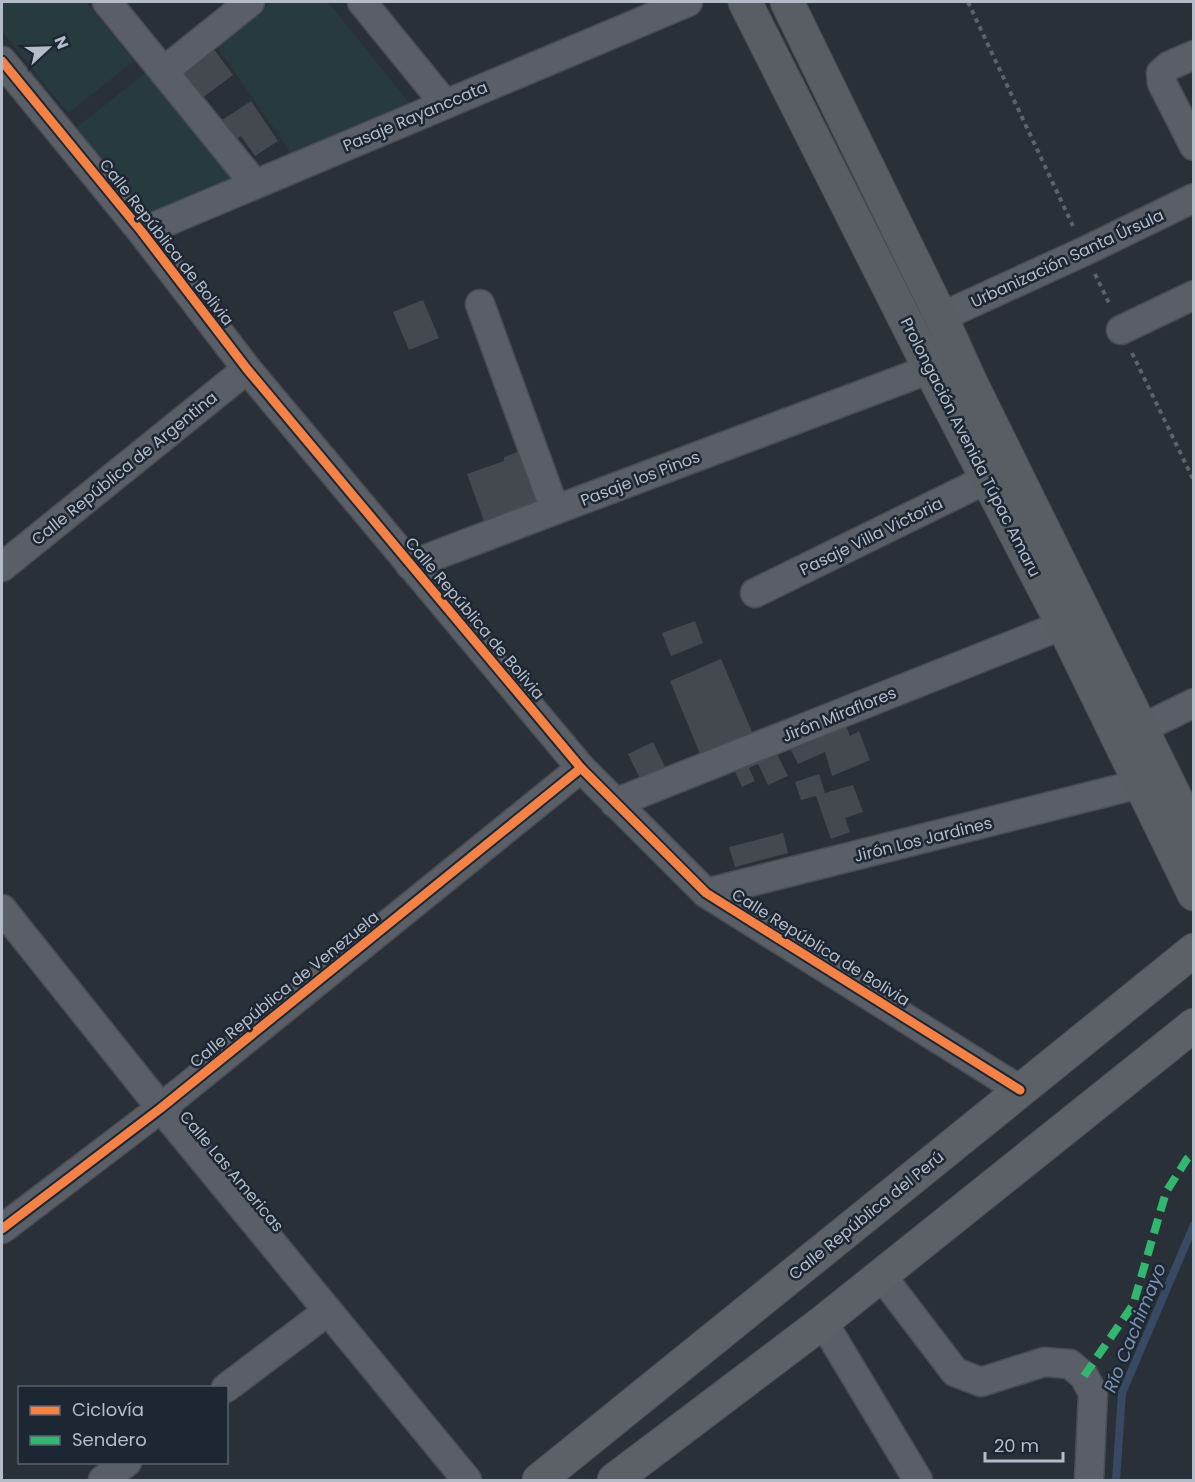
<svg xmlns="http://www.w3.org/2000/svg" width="1195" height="1482" viewBox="0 0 1195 1482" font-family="Poppins,sans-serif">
<rect width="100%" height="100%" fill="#2a3038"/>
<g fill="#273a3e">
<polygon points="2,2 86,2 134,61 68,113 2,31"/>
<polygon points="272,2 328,2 415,110 294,157 215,44"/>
<polygon points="153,67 247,180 151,222 76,128"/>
</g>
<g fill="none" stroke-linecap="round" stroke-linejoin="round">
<polyline stroke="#384963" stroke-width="8" points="1116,1480 1122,1393 1194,1225"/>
</g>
<g fill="#444950">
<polygon points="210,44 233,75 202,98 179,67"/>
<polygon points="251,101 278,141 255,156 241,136 230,144 216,124"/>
<polygon points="423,300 439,338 409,350 393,312"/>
<polygon points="528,448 546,499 484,521 467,474 504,461 504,457"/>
<polygon points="695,621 703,643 671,656 662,633"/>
<polygon points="721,659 752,732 700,754 670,681"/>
<polygon points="846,726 850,736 859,731 870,760 832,776 825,752 798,764 791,750"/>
<polygon points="653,742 670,777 645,789 628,754"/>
<polygon points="771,742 788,776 768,785 758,764 749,768 755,781 742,787 730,761"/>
<polygon points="819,774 825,793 853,785 863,812 845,818 850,832 831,839 816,796 801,800 795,782"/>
<polygon points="783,833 788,853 735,867 729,847"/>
</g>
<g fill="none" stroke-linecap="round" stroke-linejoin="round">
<defs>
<g id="street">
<polyline points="107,2 254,183"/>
<polyline points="362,2 445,104"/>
<polyline points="1194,55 1169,66 1161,73 1162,83 1194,146"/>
<polyline points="2,61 142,232 247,369 581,768 706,893 1020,1090"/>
<polyline points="164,71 250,2"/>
<polyline points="142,232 688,2"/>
<polyline points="480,304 555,510 930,369"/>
<polyline points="941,317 1085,251 1194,198"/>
<polyline points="1121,330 1194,295"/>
<polyline points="410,565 555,510"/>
<polyline points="2,567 247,369"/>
<polyline points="755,593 987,479"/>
<polyline points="1141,729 1194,703"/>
<polyline points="615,803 1063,625"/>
<polyline points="706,893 1139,784"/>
<polyline points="2,909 161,1108 467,1480"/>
<polyline points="2,1229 161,1108 581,768"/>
<polyline points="881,1275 955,1372 981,1382 1044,1362 1070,1364 1084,1376 1093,1393 1089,1480"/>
<polyline points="823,1322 918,1480"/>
<polyline points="226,1388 328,1311"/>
<polyline points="103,1480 127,1462"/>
</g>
<g id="secondary">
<polyline points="745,2 930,369 1063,625 1194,894"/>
<polyline points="787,2 941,317 971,383 1194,835"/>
</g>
<g id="primary">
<polyline points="539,1480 1194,950"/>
<polyline points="614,1480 823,1322 1194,1025"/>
</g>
</defs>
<use href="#street" stroke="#484c53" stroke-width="31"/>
<use href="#secondary" stroke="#484c53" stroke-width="35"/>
<use href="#primary" stroke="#484c55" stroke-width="35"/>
<g stroke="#5d636a" stroke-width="4" stroke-dasharray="4.5 4.5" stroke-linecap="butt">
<polyline points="968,2 1073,226"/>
<polyline points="1095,274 1110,305"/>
<polyline points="1132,353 1194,481"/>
</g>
<use href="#street" stroke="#5a5e66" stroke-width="28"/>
<use href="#secondary" stroke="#595d64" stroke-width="33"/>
<use href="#primary" stroke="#5c6168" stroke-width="33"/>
<polyline stroke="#33b770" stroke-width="8" stroke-dasharray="15 8" stroke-linecap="butt" points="1084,1376 1133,1305 1166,1192 1187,1159 1194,1153"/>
<defs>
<g id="cycleway">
<polyline points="2,61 142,232 247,369 581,768 706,893 1020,1090"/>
<polyline points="2,1229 161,1108 581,768"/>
</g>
</defs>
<use href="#cycleway" stroke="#1d2633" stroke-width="13"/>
<use href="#cycleway" stroke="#f48246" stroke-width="9"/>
</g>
<g text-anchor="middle" stroke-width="5" stroke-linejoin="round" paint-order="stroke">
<g font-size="16" fill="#b4bcc9" stroke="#1d2633">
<text transform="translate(415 116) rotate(-23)" y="6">Pasaje Rayanccata</text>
<text transform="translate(167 242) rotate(52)" y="6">Calle República de Bolivia</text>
<text transform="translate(1067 258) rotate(-25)" y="6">Urbanización Santa Úrsula</text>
<text transform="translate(971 447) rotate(63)" y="6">Prolongación Avenida Túpac Amaru</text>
<text transform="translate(124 468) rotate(-39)" y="6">Calle República de Argentina</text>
<text transform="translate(640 478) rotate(-21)" y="6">Pasaje los Pinos</text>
<text transform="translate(871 536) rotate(-26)" y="6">Pasaje Villa Victoria</text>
<text transform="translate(475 618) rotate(50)" y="6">Calle República de Bolivia</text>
<text transform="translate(839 714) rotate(-22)" y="6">Jirón Miraflores</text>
<text transform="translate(923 839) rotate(-14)" y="6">Jirón Los Jardines</text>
<text transform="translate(821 947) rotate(32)" y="6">Calle República de Bolivia</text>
<text transform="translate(284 989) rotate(-39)" y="6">Calle República de Venezuela</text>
<text transform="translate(232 1171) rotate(50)" y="6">Calle Las Americas</text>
<text transform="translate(866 1215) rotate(-39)" y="6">Calle República del Perú</text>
</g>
<g font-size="18" font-style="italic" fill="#7c92b1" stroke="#1d2633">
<text transform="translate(1135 1328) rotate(-68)" y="6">Río Cachimayo</text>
</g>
</g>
<rect width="1195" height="1482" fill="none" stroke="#b4bcc9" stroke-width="6"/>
<rect x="18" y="1386" width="210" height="78" fill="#1d2633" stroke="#59626f" stroke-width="1.5"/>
<rect x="30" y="1406" width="30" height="9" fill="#f48246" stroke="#59626f" stroke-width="1.5"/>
<text x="72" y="1416" font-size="18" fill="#b4bcc9">Ciclovía</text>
<rect x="30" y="1436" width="30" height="9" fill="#33b770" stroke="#59626f" stroke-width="1.5"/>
<text x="72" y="1446" font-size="18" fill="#b4bcc9">Sendero</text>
<g transform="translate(48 48) rotate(68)" stroke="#1d2633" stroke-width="4.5" paint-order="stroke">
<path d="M0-4.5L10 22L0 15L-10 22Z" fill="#b4bcc9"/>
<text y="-9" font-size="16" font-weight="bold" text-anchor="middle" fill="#b4bcc9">N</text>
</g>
<path d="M985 1452v9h78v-9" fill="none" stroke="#b4bcc9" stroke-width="3"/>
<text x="994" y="1452" font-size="18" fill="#b4bcc9" stroke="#1d2633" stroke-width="4.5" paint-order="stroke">20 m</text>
</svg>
